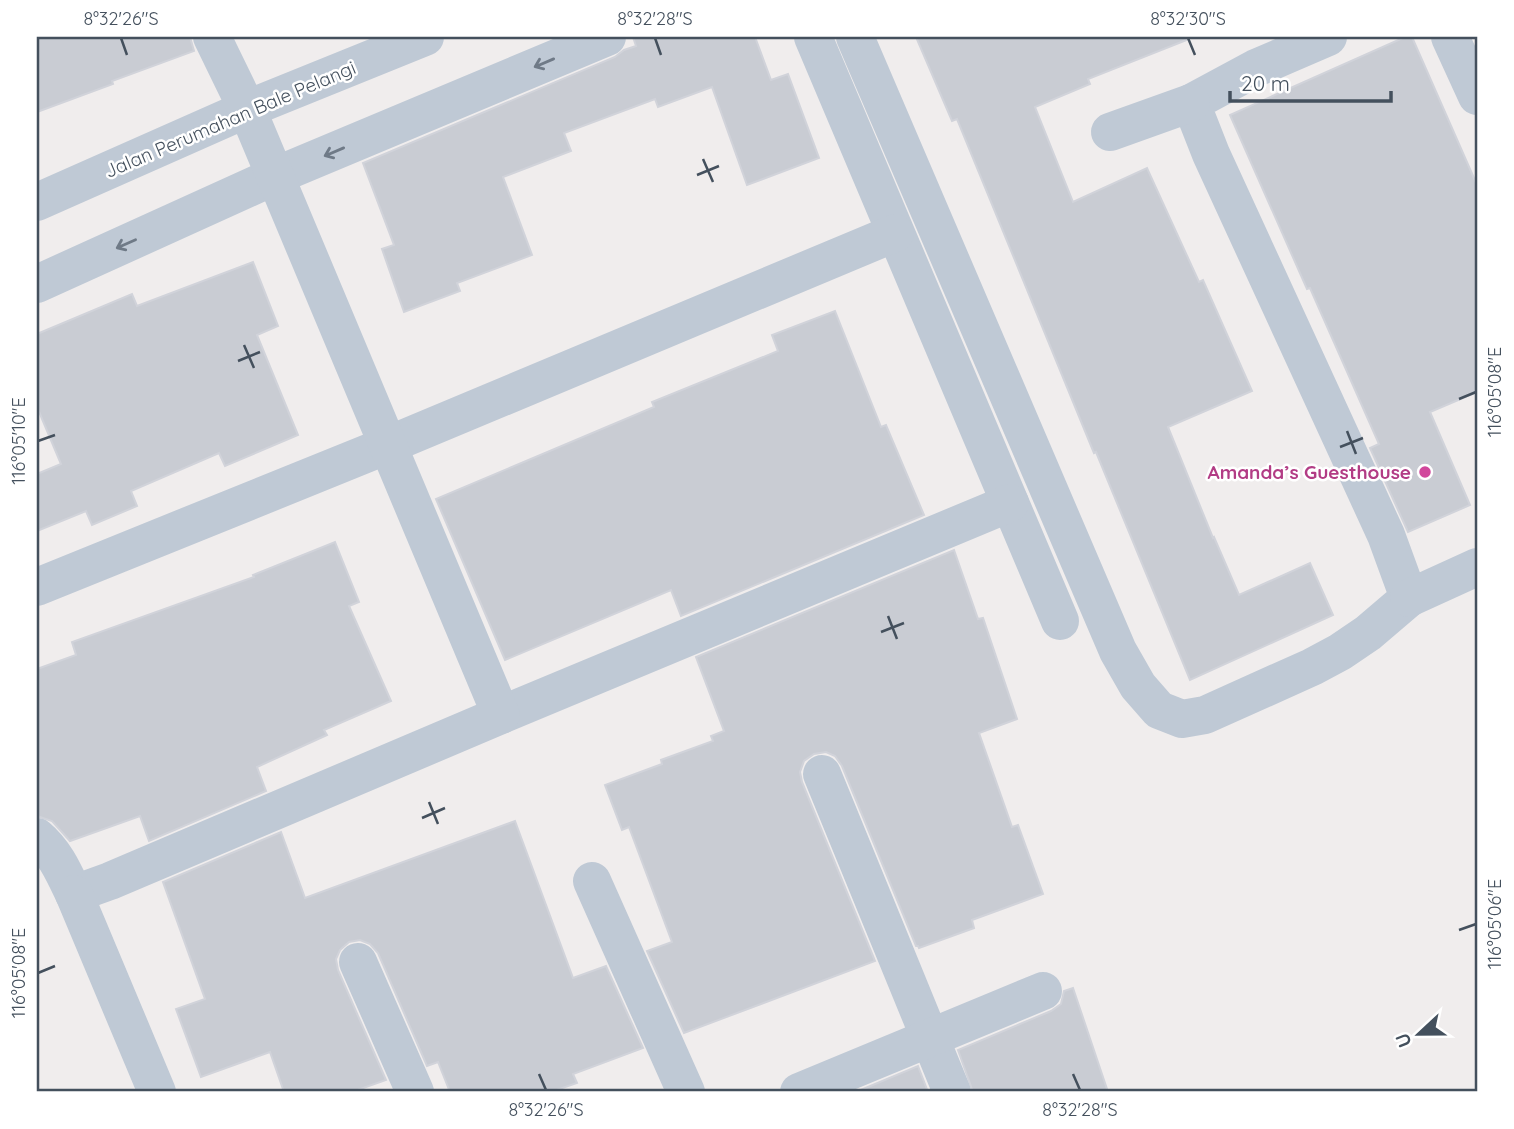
<svg xmlns="http://www.w3.org/2000/svg" width="1514" height="1129" viewBox="0 0 1514 1129" font-family="Quicksand,sans-serif">
<rect width="100%" height="100%" fill="#f0eded"/>
<g fill="#c9ccd3" stroke="#d1d3da" stroke-width="2">
<polygon points="37,37 190,37 194,51 112,81 113,84 37,112"/>
<polygon points="633,37 755,37 771,80 788,74 819,158 747,185 712,87 658,107 655,99 564,133 571,151 503,177 532,255 457,283 460,291 404,312 382,249 394,245 363,163 615,57 624,50 636,46"/>
<polygon points="916,37 1189,37 1189,39 1088,79 1090,84 1035,107 1073,202 1147,168 1199,282 1203,280 1252,391 1168,427 1213,538 1214,537 1239,595 1310,563 1333,615 1190,680 1096,452 1094,453 957,119 952,121"/>
<polygon points="1405,37 1412,37 1477,185 1477,392 1430,412 1470,505 1408,532 1370,448 1379,444 1310,288 1307,289 1230,115"/>
<polygon points="253,262 278,326 257,335 298,435 225,466 219,453 131,491 137,506 92,525 86,511 37,531 37,474 61,464 37,407 37,334 132,294 137,306"/>
<polygon points="835,311 881,427 886,425 924,515 681,616 671,590 505,660 436,499 654,407 652,402 778,351 772,335"/>
<polygon points="335,542 359,602 349,606 391,701 324,730 327,735 257,767 266,791 149,841 140,816 70,841 52,821 37,816 37,669 76,655 72,642 254,577 253,575"/>
<polygon points="954,550 978,619 983,618 1017,719 979,733 1012,827 1018,825 1043,894 972,920 974,928 919,948 918,946 916,946 842,766 835,756 826,752 814,754 804,761 800,772 802,782 875,961 684,1033 647,951 672,942 629,827 622,830 605,785 662,764 661,760 713,741 711,736 724,731 696,657"/>
<polygon points="515,821 573,978 606,966 643,1048 573,1074 577,1083 551,1092 450,1092 438,1062 427,1066 378,953 370,944 360,940 349,942 340,950 336,959 338,970 386,1080 352,1092 284,1092 270,1052 201,1077 176,1009 205,999 163,882 281,832 305,898"/>
<polygon points="1073,988 1108,1092 973,1092 958,1050 1051,1011 1061,1004 1064,991"/>
<polygon points="918,1066 928,1092 856,1092"/>
</g>
<g fill="none" stroke-linecap="round" stroke-linejoin="round">
<g stroke="#bfc9d5" stroke-width="38">
<polyline points="813,37 1060,621"/>
<polyline points="855,37 1118,651 1138,686 1159,710 1182,719 1205,715 1312,667 1340,652 1368,633 1409,598 1386,535 1211,154 1191,103 1256,68 1328,37"/>
<polyline points="1450,37 1477,96"/>
<polyline points="1110,132 1191,103"/>
<polyline points="37,202 247,109 425,37"/>
<polyline points="37,284 275,176 607,37"/>
<polyline points="37,587 388,445 895,233"/>
<polyline points="1409,598 1477,567"/>
<polyline points="501,715 1010,503"/>
<polyline points="822,774 952,1092"/>
<path d="M37,837c18,15 27,36 37,57l36,-13 391,-166 -254,-606 -35,-72"/>
<polyline points="592,881 686,1092"/>
<polyline points="74,894 157,1092"/>
<polyline points="358,962 415,1092"/>
<polyline points="799,1092 1043,991"/>
</g>
</g>
<defs><path id="oneway-shaft" d="M-6 0H5M1.5-3L5.5 0L1.5 3" fill="none" stroke-width="1.6" stroke-linecap="round" stroke-linejoin="round" transform="scale(1.75)"/></defs>
<g stroke="#6f7a87">
<use href="#oneway-shaft" transform="translate(544 63) rotate(157)"/>
<use href="#oneway-shaft" transform="translate(334 152) rotate(157)"/>
<use href="#oneway-shaft" transform="translate(126 244) rotate(156)"/>
</g>
<path fill="none" stroke="#44505d" stroke-width="2.5" d="M121,38l6,17M655,38l6,17M1188,38l7,17M703,159l10,23M697,175l22,-9M244,345l10,23M238,361l22,-9M1459,399l17,-7M1347,431l9,23M38,441l17,-6M1340,447l23,-9M888,616l9,23M881,632l23,-9M429,802l9,22M422,818l23,-10M1459,930l17,-6M38,973l17,-7M539,1074l7,16M1073,1074l7,16"/>
<circle fill="#d1479c" stroke="#fff" stroke-width="2.5" cx="1425" cy="472" r="7"/>
<g text-anchor="middle" stroke-width="5" stroke-linejoin="round" paint-order="stroke">
<g font-size="19" fill="#44505d" stroke="#fff">
<text transform="translate(230 119) rotate(-23)" y="7">Jalan Perumahan Bale Pelangi</text>
</g>
<g font-size="19" font-weight="bold" fill="#b23c85" stroke="#fff" text-anchor="end">
<text x="1411" y="479">Amanda’s Guesthouse</text>
</g>
</g>
<rect width="1514" height="1129" fill="none" stroke="#ffffff" stroke-width="77"/>
<g transform="translate(1419 1034) rotate(248)" stroke="#ffffff" stroke-width="5" paint-order="stroke">
<path d="M0-5L12 26L0 18L-12 26Z" fill="#44505d"/>
<text y="-10" font-size="19" font-weight="bold" text-anchor="middle" fill="#44505d">U</text>
</g>
<path d="M1230 91v10h161v-10" fill="none" stroke="#44505d" stroke-width="3.5"/>
<text x="1241" y="91" font-size="21" fill="#44505d" stroke="#ffffff" stroke-width="5" paint-order="stroke">20 m</text>
<rect x="38" y="38" width="1438" height="1052" fill="none" stroke="#44505d" stroke-width="2.5"/>
<g font-size="18" text-anchor="middle" fill="#44505d">
<text x="121" y="25">8°32'26"S</text>
<text x="655" y="25">8°32'28"S</text>
<text x="1188" y="25">8°32'30"S</text>
<text transform="translate(1495 392) rotate(-90)" y="6">116°05'08"E</text>
<text transform="translate(19 441) rotate(-90)" y="6">116°05'10"E</text>
<text transform="translate(1495 924) rotate(-90)" y="6">116°05'06"E</text>
<text transform="translate(19 973) rotate(-90)" y="6">116°05'08"E</text>
<text x="546" y="1116">8°32'26"S</text>
<text x="1080" y="1116">8°32'28"S</text>
</g>
</svg>
